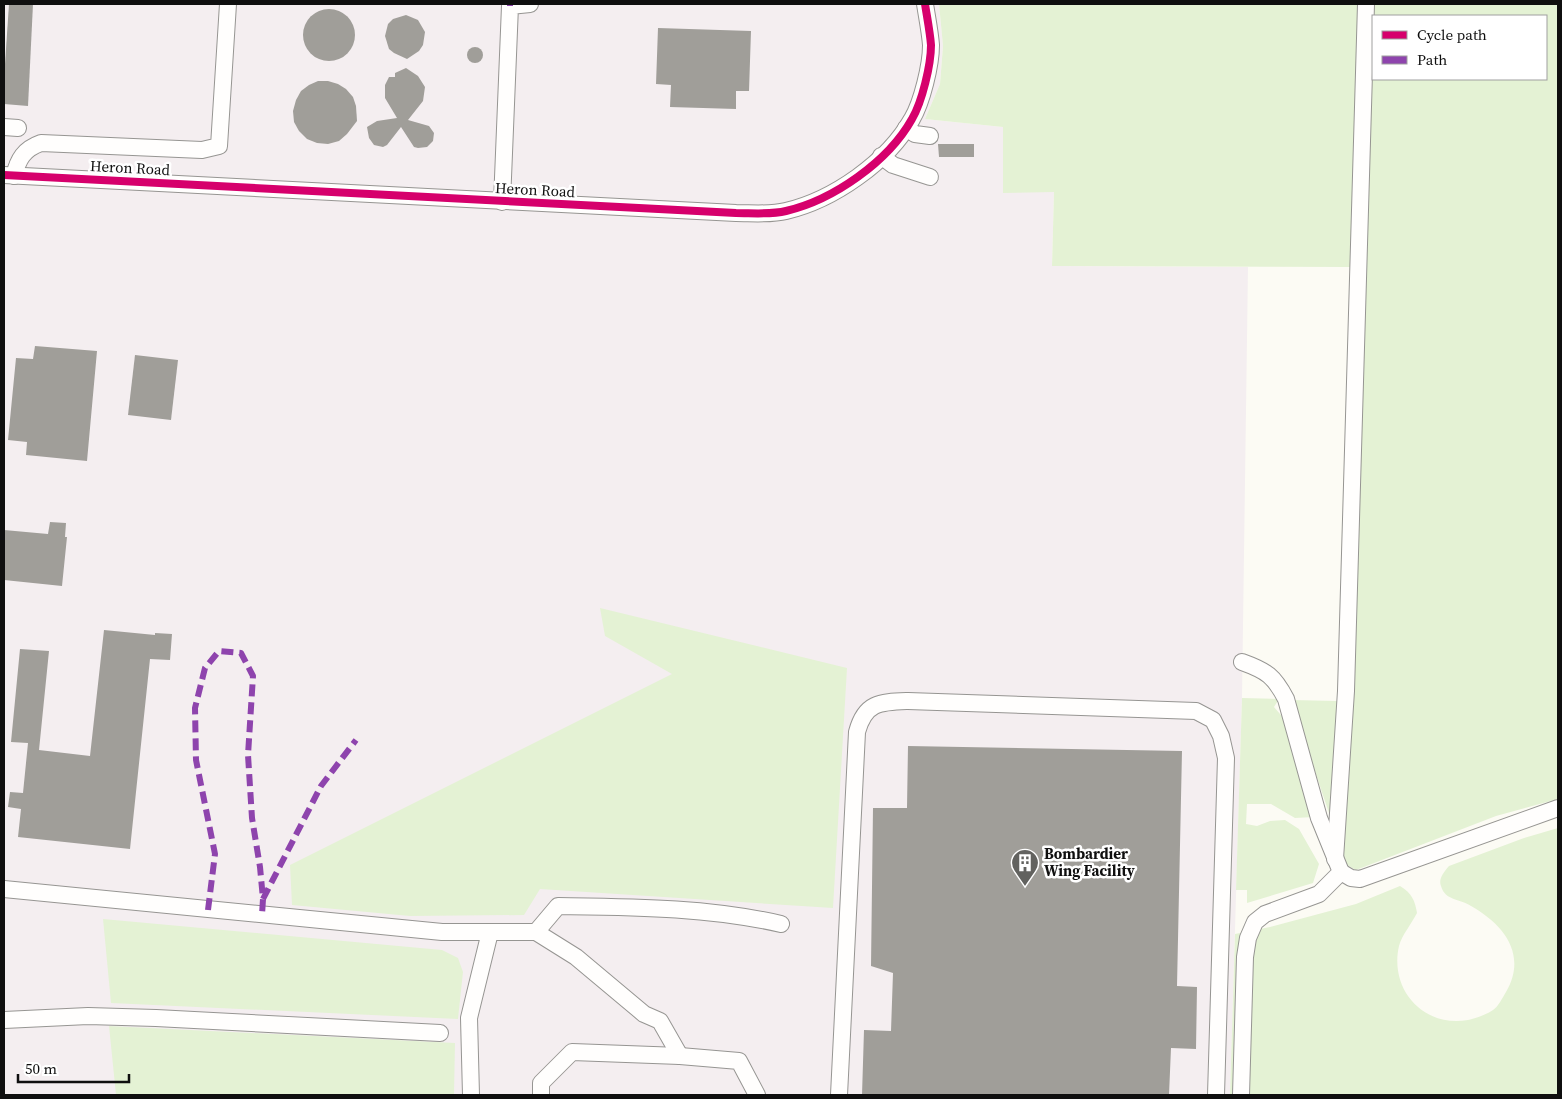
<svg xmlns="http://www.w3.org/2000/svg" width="1562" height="1099" viewBox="0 0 1562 1099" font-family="'Source Serif 4',serif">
<rect width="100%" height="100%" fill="#fcfbf4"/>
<polygon fill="#f4eef0" points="4,4 939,4 943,46 940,84 925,119 1003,127 1054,192 1052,266 1248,267 1242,698 1230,1095 4,1095"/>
<g fill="#e4f2d4" fill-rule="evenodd">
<polygon points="939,4 1360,4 1352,267 1052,266 1054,192 1003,193 1003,127 925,119 940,84 943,46"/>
<path d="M1371,4h187v795l-62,17 -140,54 -9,-5 -5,-8zM1373,16h173v63h-173z"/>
<polygon points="600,608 847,668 833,908 540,889 524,915 410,916 292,905 290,865 672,674 605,636"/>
<polygon points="1242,698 1279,699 1274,707 1286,721 1314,817 1295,818 1271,804 1247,804 1246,824 1257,826 1270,821 1285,820 1299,829 1319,864 1313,883 1247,903 1247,890 1236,890"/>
<polygon points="1291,700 1337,701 1332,822"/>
<path d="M1558,828v267h-328l5,-161 35,-7 86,-23 44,-18c12,7 15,15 17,27 -5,10 -15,22 -18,33 -10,44 25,82 69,74 8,-2 18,-5 25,-10 5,-3 10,-13 13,-18 22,-38 -3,-68 -35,-86 -10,-7 -26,-5 -30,-20 -3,-7 3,-14 8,-20l75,-28z"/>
<polygon points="103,919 442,950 458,958 463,972 458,1019 111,1003"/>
<polygon points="109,1026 455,1043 454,1095 116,1095"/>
</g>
<g fill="#a09e99">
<polygon points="9,4 33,4 28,106 4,104 4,79"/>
<circle cx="329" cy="35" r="26"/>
<polygon points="406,15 418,20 425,32 423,45 419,51 407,59 394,53 389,49 385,36 388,24 393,19"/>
<polygon points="658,28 751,31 749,91 736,91 736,109 670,107 671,85 656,84"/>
<circle cx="475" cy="55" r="8"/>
<polygon points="406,68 418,76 425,87 423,101 408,120 429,126 434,133 433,141 427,147 418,148 414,147 401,127 387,145 383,147 374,145 369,138 367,127 377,121 397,118 385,98 385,85 389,77 395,77 395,73"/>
<polygon points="318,81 328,81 338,84 346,89 353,97 356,106 357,121 347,134 339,141 328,144 317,143 307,139 299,131 294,122 293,111 296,100 301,91 309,85"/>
<polygon points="938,144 974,144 974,157 939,157"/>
<polygon points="35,346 97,351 87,461 26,455 27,442 8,440 16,358 33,359"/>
<polygon points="135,355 178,360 171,420 128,415"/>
<polygon points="50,522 66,523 65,537 67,537 62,586 4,580 4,530 48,534"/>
<polygon points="104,630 155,635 155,633 172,634 170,660 150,659 130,849 18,837 21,809 8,807 10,792 23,793 28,743 11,742 20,649 49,651 39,750 90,756"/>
<polygon points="908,746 1182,751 1177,986 1197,987 1196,1049 1171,1048 1169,1095 862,1095 864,1030 891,1031 893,973 871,966 873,808 907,808"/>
</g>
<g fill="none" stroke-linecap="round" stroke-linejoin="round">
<defs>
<g id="minor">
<polyline points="4,127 18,128"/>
<polyline points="906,128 915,134 930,136"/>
<polyline points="881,156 893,165 930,177"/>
<path d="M4,175l732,38c16,0 34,2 50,-2 47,-11 102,-49 126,-92 10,-17 19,-54 19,-74 -1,-13 -4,-28 -6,-41"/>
<path d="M14,176c4,-17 10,-27 27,-33l161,7 17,-4 9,-142"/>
<polyline points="502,202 510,6 530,4"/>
<polyline points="1335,859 1346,691 1366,4"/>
<polyline points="1341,872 1351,878 1360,879 1558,808"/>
<polyline points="4,889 442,932 536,932 576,957 644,1014 660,1021 680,1056"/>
<path d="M536,932l22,-26c74,1 150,1 223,18"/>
<polyline points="4,1020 88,1016 156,1018 440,1033"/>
<polyline points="471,1095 469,1018 490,932"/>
<polyline points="541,1095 541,1083 572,1052 680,1056 739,1061 757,1095"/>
<path d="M839,1095l18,-363c8,-30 23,-30 51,-31l288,10 17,9 8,16 5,22 -10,337"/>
<path d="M1241,1095l4,-138 3,-19 7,-16 10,-8 54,-20 22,-22 -22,-54 -33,-119c-12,-23 -19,-28 -44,-37"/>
</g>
</defs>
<use href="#minor" stroke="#969592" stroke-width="18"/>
<use href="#minor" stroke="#fffefd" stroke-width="16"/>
<g stroke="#8e44ad" stroke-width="6" stroke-dasharray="12 6" stroke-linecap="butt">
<polyline points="510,6 510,4"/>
<polyline points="263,899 321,786 356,740"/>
<polyline points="208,910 215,854 196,760 195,708 205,668 219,651 241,653 253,676 248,755 252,818 260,867 263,899 262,915"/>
</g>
<defs>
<path id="cycleway" d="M4,175l732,38c16,0 34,2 50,-2 47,-11 102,-49 126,-92 10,-17 19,-54 19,-74 -1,-13 -4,-28 -6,-41"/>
</defs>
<use href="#cycleway" stroke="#fff" stroke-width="11"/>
<use href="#cycleway" stroke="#d6006c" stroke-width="8"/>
</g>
<defs>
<symbol id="building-pin" viewBox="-11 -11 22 30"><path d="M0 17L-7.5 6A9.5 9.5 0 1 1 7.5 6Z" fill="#62625f" stroke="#fff"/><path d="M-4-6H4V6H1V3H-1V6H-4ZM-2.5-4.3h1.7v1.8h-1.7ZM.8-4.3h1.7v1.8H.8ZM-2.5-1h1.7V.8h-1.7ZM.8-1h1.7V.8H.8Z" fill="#fff"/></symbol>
</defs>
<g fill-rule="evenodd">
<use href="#building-pin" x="1009" y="847" width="32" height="43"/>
</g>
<g text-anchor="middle" stroke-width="5" stroke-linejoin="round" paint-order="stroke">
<g font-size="15" fill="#0f0f0f" stroke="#fff">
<text transform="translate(130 168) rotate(3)" y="5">Heron Road</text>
<text transform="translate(535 190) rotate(3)" y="5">Heron Road</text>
</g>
<g font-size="15" font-weight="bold" fill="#0f0f0f" stroke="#fff" text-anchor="start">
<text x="1044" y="859">Bombardier<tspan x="1044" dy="17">Wing Facility</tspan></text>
</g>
</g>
<rect width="1562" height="1099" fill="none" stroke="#0f0f0f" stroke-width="10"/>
<rect x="1372" y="15" width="175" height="65" fill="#ffffff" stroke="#9f9f9f"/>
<rect x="1382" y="31" width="25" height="8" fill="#d6006c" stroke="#9f9f9f"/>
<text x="1417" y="40" font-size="15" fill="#0f0f0f">Cycle path</text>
<rect x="1382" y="56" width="25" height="8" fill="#8e44ad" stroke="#9f9f9f"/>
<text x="1417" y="65" font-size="15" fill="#0f0f0f">Path</text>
<path d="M18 1074v8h111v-8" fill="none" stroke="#0f0f0f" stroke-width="2.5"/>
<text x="25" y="1074" font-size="15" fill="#0f0f0f" stroke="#ffffff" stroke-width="4" paint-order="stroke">50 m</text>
</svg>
